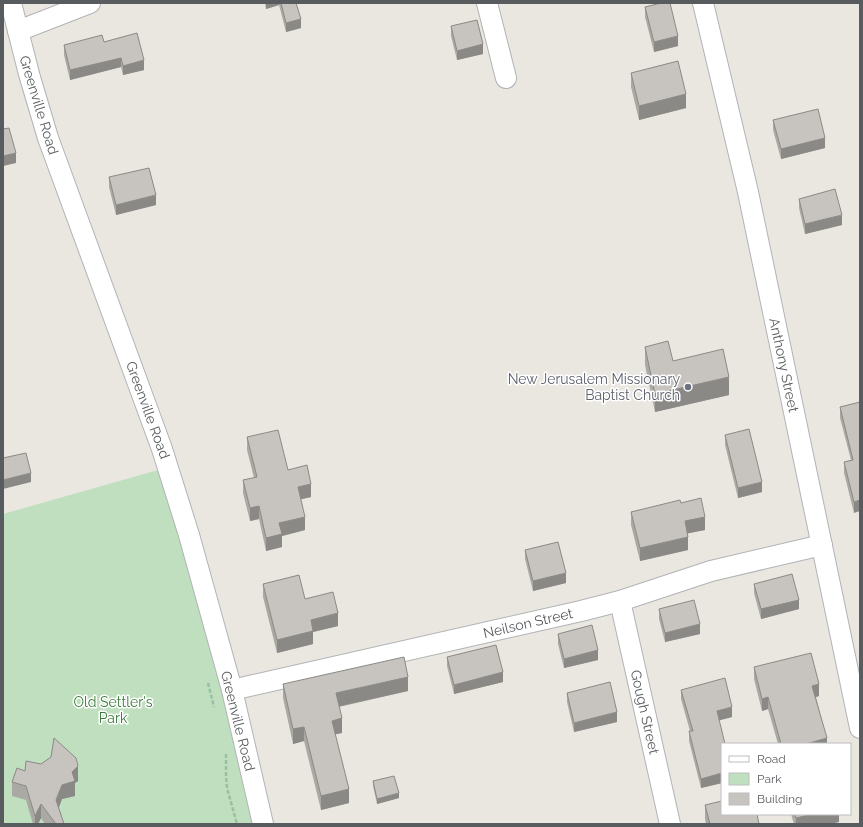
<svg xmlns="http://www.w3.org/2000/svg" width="863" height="827" viewBox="0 0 863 827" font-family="Raleway,sans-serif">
<rect width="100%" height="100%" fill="#eae7e0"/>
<polygon fill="#bfdfbf" points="158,470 191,572 214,659 252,824 3,824 3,514"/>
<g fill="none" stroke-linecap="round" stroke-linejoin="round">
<defs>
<g id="minor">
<polyline points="11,3 29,74 48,138 162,449 189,535 232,690 263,824"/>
<polyline points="487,3 506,78"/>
<polyline points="703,3 748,192 860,728"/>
<polyline points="18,31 90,3"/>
<polyline points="620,601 670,824"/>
<polyline points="232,690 581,611 620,601 711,571 822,545"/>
</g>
</defs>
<use href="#minor" stroke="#b1b3b6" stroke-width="22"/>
<g stroke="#9abfa3" stroke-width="2.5" stroke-dasharray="4 2" stroke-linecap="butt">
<polyline points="208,683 214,707"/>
<polyline points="226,754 226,776 227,788 237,824"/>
</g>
<use href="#minor" stroke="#fff" stroke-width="20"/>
</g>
<g fill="#aba9a4">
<polygon points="265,3 296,3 301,28 286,32 279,5 266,9"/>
<polygon points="645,7 678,46 654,52 645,17"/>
<polygon points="451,26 483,54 457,60 451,36"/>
<polygon points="104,42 144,70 123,75 121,67 70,80 64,55 64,45"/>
<polygon points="631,73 686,108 639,120 631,87"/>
<polygon points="773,120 825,148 781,159 773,130"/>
<polygon points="109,177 156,205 116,215 109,187"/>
<polygon points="799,199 842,225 805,234 799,208"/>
<polygon points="645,347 673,361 729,395 655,412 645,365"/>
<polygon points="860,402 854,513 844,473 844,462 851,460 840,418 840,407"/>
<polygon points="725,435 762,492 738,498 725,445"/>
<polygon points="247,437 288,470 311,497 301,499 305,530 282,536 282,547 266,551 259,519 250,521 243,493 243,480 254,478 247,450"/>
<polygon points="681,503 705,530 688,533 688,550 640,561 631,525 631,512"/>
<polygon points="525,550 566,583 533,591 525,559"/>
<polygon points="263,584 305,599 338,626 313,632 313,644 277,653 263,597"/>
<polygon points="754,584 799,609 761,619 754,593"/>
<polygon points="659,609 700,634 665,642 659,619"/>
<polygon points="558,634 598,660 564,668 558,644"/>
<polygon points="447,657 503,682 454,694 447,666"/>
<polygon points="754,667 819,696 816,697 827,744 778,744 768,709 762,711 754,679"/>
<polygon points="283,684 408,691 339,707 342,733 335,734 349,803 321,810 304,741 293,744 283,698"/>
<polygon points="681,690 732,717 719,720 722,744 722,783 701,788 689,741 689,731 690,731 681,699"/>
<polygon points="567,693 617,722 574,732 567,702"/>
<polygon points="25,771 78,781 75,783 75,796 62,799 59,808 64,824 45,824 41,818 38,824 33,824 26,800 12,796 12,782"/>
<polygon points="373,781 399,798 377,804 373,786"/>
<polygon points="705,805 759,824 706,824 705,819"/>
<polygon points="791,814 839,814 839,822 829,824 794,824"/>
</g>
<g fill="#8b8986">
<polygon points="266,3 279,3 279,5 266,9"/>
<polygon points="301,19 301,28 286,32 286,23"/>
<polygon points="678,36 678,46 654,52 654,42"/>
<polygon points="483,44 483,54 457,60 457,51"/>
<polygon points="121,58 121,67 70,80 70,70"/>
<polygon points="144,60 144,70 123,75 123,66"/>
<polygon points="686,94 686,108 639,120 639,106"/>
<polygon points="825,138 825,148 781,159 781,149"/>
<polygon points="16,153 16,163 3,166 3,156"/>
<polygon points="156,195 156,205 116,215 116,205"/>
<polygon points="842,215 842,225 805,234 805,224"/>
<polygon points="729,377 729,395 655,412 655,394"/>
<polygon points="31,473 31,482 3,489 3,480"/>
<polygon points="762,482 762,492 738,498 738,488"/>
<polygon points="311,484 311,497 298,500 298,487"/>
<polygon points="860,500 860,511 854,513 854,502"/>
<polygon points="259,506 259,519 250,521 250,508"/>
<polygon points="305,517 305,530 282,536 282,547 266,551 266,538 279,523"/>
<polygon points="705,517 705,530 685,534 685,521"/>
<polygon points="688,537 688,550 640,561 640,548"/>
<polygon points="566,573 566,583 533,591 533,581"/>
<polygon points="799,600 799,609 761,619 761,609"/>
<polygon points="338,613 338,626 313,632 313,644 277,653 277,640 311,620"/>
<polygon points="700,624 700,634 665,642 665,633"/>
<polygon points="598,650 598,660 564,668 564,659"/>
<polygon points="503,672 503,682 454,694 454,685"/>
<polygon points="408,677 408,691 336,707 336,693"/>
<polygon points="819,684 819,696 812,698 812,686"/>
<polygon points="768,697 768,709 762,711 762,699"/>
<polygon points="732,707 732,717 717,721 717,711"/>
<polygon points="617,712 617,722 574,732 574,723"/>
<polygon points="342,718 342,733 332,735 332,721"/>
<polygon points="304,727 304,741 293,744 293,729"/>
<polygon points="827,738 827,744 806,744"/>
<polygon points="78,766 78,781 75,783 75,796 62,799 56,814 56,800 62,785 72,772"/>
<polygon points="722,773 722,783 701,788 701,779"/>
<polygon points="349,789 349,803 321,810 321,796"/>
<polygon points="399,793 399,798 377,804 377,799"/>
<polygon points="41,804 41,818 38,824 35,824 35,816"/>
<polygon points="813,814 839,814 839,822 829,824 796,824 796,818"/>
</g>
<g fill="#c7c4bf" stroke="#8b8986">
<polygon points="281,3 296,3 301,19 286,23"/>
<polygon points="661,3 670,3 678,36 654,42 645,7"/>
<polygon points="477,20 483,44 457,51 451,26"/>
<polygon points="137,33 144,60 123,66 121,58 70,70 64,45 102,35 104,42"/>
<polygon points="678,61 686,94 639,106 631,73"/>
<polygon points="818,109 825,138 781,149 773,120"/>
<polygon points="9,128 16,153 3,156 3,129"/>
<polygon points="149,168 156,195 116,205 109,177"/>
<polygon points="835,189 842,215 805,224 799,199"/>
<polygon points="668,341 673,361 723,349 729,377 655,394 645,347"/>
<polygon points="860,402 860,500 854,502 844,462 853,460 840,407"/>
<polygon points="749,429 762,482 738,488 725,435"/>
<polygon points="278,430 288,470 307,465 311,484 298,487 305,517 279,523 282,534 266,538 259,506 250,508 243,480 257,477 247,437"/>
<polygon points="26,453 31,473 3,480 3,458"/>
<polygon points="701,498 705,517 685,521 688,537 640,548 631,512 680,500 681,503"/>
<polygon points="558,542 566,573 533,581 525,550"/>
<polygon points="792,574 799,600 761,609 754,584"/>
<polygon points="299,575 305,599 333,592 338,613 311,620 313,631 277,640 263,584"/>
<polygon points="694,600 700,624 665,633 659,609"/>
<polygon points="592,625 598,650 564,659 558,634"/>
<polygon points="496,645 503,672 454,685 447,657"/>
<polygon points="811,653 819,684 812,686 827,738 806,744 781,744 768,697 762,699 754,667"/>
<polygon points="404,657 408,677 336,693 342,718 332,721 349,789 321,796 304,727 293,729 283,684"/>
<polygon points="725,678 732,707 717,711 725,744 722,744 722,773 701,779 689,731 693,731 681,690"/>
<polygon points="610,682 617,712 574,723 567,693"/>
<polygon points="54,738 76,758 78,766 72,772 75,781 62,785 56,800 64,824 56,824 41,804 35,816 26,786 12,782 17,768 25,771 26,761 41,764 51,757"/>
<polygon points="394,776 399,793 377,799 373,781"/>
<polygon points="722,801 722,814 757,814 759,824 710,824 705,805"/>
<polygon points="795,814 813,814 796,818"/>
</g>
<circle fill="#6b7280" stroke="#fff" stroke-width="1.5" cx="688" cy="387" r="4"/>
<g text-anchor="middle" stroke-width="3" stroke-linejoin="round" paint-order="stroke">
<g font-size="14" fill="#595c5f" stroke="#fff">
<text transform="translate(39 105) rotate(73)" y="5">Greenville Road</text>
<text transform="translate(784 365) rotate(78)" y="5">Anthony Street</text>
<text transform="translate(148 410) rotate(70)" y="5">Greenville Road</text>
<text transform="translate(528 623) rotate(-13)" y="5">Neilson Street</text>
<text transform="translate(645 712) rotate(77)" y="5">Gough Street</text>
<text transform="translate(238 721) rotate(76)" y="5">Greenville Road</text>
</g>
<g font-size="14" fill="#5b616d" stroke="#fff" text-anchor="end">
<text x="680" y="384">New Jerusalem Missionary<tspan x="680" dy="16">Baptist Church</tspan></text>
</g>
<g font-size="14" fill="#3d7a3e" stroke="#fff">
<text x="113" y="707">Old Settler's<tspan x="113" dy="16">Park</tspan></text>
</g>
</g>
<rect width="863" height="827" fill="none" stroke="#595c5f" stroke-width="8"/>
<rect x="721" y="743" width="130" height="72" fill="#ffffff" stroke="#bdbebf"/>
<rect x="729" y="756" width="20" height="6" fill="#ffffff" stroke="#bdbebf"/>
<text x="757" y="763" font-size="12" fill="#595c5f">Road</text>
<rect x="729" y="773" width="20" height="12" fill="#bfdfbf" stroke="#bdbebf"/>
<text x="757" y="783" font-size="12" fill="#595c5f">Park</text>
<rect x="729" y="793" width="20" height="12" fill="#c7c4bf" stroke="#bdbebf"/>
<text x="757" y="803" font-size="12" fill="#595c5f">Building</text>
</svg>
